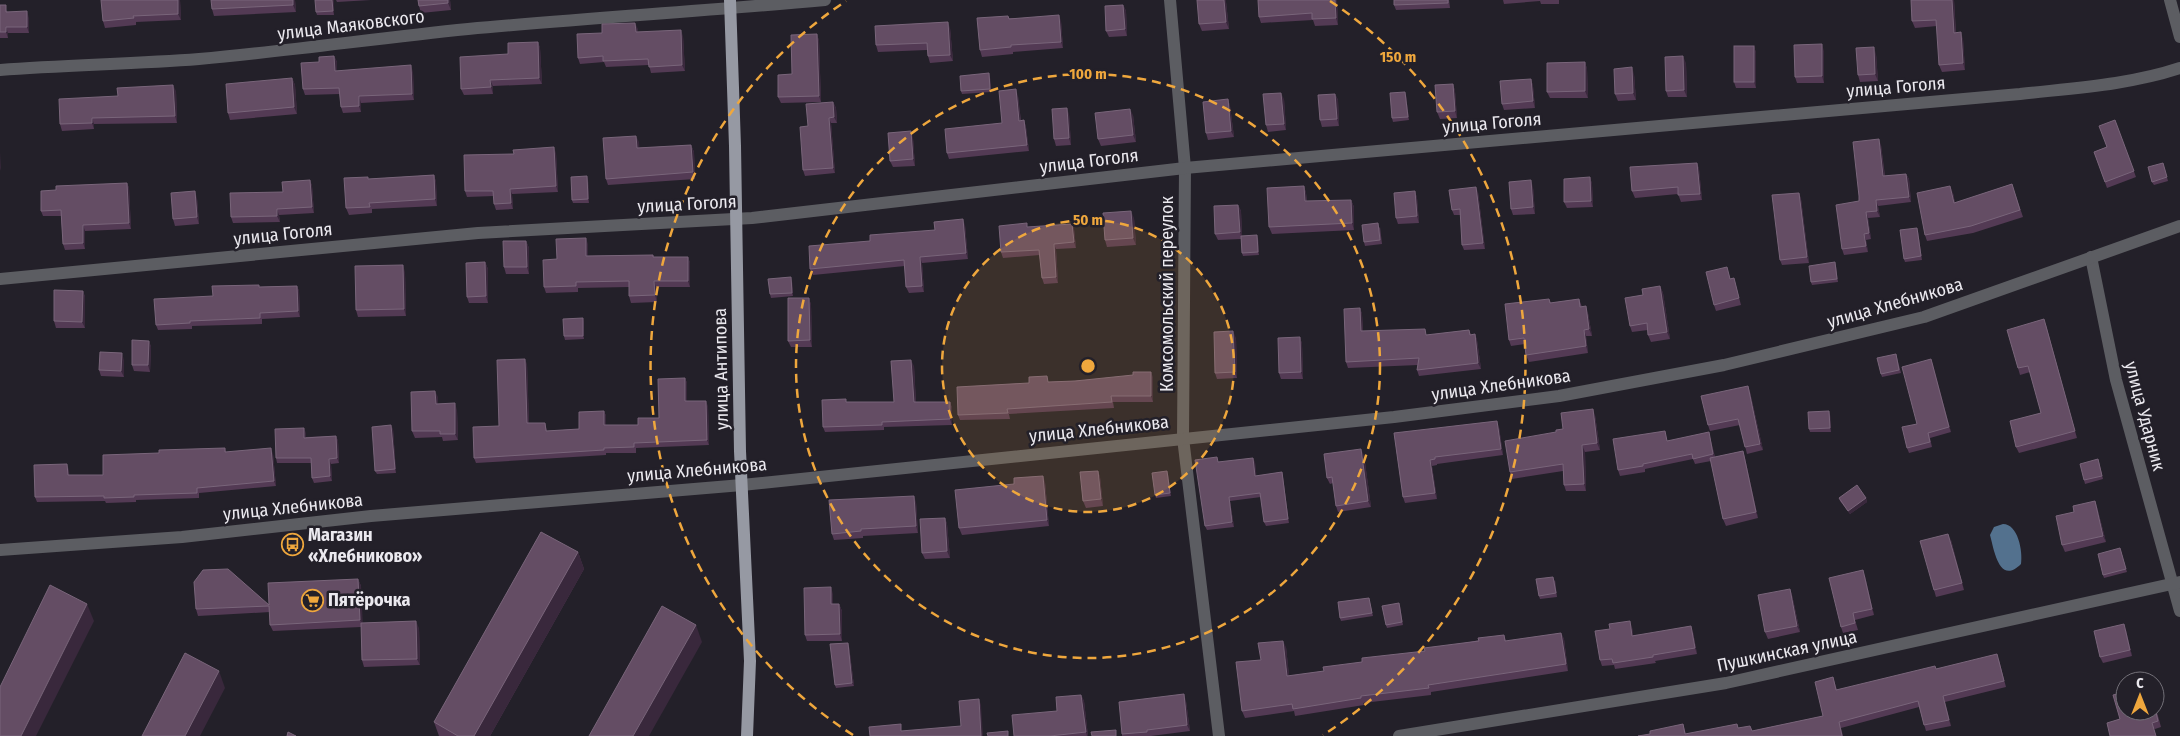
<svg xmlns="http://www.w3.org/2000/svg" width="2180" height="736" viewBox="0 0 2180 736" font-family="'Fira Sans Condensed',sans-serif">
<rect width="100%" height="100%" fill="#232029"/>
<path fill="#53718e" d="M2003,524c15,0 20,27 18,40 -22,22 -27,-15 -31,-29l4,-8z"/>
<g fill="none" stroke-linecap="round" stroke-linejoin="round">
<g stroke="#5c5d62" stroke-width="12">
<polyline points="1170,0 1185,168 1183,438 1219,736"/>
<polyline points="2170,0 2180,37"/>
<path d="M0,70c66,-5 133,-6 199,-11 90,-8 179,-21 269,-30 119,-11 238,-18 357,-29"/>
<polyline points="2091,257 2116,380 2180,611"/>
<path d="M0,279l478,-46 274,-15 433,-50 835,-74c53,-6 109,-9 160,-26"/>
<polyline points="1399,736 1726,683 2180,582"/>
</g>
<polyline stroke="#5c5d62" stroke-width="12" points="0,550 182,537 371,516 742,485 1394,417 1559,396 1724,365 1924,317 2180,226"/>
<polyline stroke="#9699a3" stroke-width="12" points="730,0 735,146 740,451 750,661 747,736"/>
</g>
<g fill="#533a54">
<polygon points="180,0 181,20 136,22 136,25 105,28 103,21"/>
<polygon points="295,0 296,12 214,16 212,9"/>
<polygon points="334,0 334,15 317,15 316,12"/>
<polygon points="336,0 371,0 337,2"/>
<polygon points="418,0 450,0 451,10 421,13 419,6"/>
<polygon points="1258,0 1337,0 1338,25 1315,26 1313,20 1261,23 1259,17"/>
<polygon points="1394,0 1449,0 1450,8 1396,10 1394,5"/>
<polygon points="1503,0 1559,0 1559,4 1541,4 1540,1 1504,4"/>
<polygon points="1911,0 1954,0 1956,32 1963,39 1965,70 1942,72 1939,65 1937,26 1915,28 1912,21"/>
<polygon points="1226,2 1229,29 1202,31 1199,24"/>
<polygon points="0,5 8,12 29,18 29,33 8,33 8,38 0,38"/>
<polygon points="1123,5 1126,11 1127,36 1109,37 1106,31"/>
<polygon points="1009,18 1061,21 1063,48 1013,52 1013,54 982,57 980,50"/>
<polygon points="950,28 953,61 930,63 928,56 927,50 878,52 876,45"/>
<polygon points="638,29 638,32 683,36 685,71 651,73 649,65 606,67 604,62 580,64 578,58 602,33"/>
<polygon points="817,34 819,41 821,102 781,103 778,97"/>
<polygon points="538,42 540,48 542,84 493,86 493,94 464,95 461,89 508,54"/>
<polygon points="1754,46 1756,53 1756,88 1736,88 1734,82"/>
<polygon points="1824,51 1824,83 1797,83 1795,77"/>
<polygon points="1876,54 1878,81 1860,82 1858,75"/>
<polygon points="334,56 337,62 337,71 413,72 414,100 361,103 361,112 343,113 341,107 340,94 305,95 303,89 319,62"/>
<polygon points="1585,62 1587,69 1588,98 1550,98 1547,92"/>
<polygon points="1686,63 1687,97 1668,97 1666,91"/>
<polygon points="1634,74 1636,100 1618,101 1615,94"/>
<polygon points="990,77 991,92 962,94 961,91"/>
<polygon points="292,78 295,85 297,114 230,120 228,113"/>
<polygon points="1531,79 1533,86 1535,108 1504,110 1502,104"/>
<polygon points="1453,84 1455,91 1457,118 1440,119 1437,112"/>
<polygon points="176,91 177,123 94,124 94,129 62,131 60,124 118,96"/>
<polygon points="1335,94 1338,100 1339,126 1322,127 1320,120"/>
<polygon points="1406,95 1409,120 1393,122 1392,118"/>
<polygon points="1018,96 1021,121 1024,120 1026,127 1029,151 949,159 947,153 1002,123"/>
<polygon points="1228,99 1230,106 1234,137 1208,140 1206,133"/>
<polygon points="1284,99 1286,130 1268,132 1266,125"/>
<polygon points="833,102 836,108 837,123 831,123 835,173 805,176 803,170 808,126"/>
<polygon points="1069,114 1071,145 1056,146 1054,139"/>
<polygon points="1133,115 1136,142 1101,146 1098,139"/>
<polygon points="2115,120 2136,177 2107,188 2094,152 2106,147"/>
<polygon points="913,138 915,166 893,167 890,161"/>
<polygon points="639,142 639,148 691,145 694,152 695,179 608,185 606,179"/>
<polygon points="1881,145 1885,176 1906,174 1909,179 1911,202 1878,206 1880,217 1868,218 1871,239 1866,240 1868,252 1844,255 1842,249 1859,201"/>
<polygon points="556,153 558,192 512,194 513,209 496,210 494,204 494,196 467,197 465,191 514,154"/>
<polygon points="1697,163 1699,169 1702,200 1681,202 1678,194 1635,198 1632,191"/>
<polygon points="2163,163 2168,181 2154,185 2152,182"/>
<polygon points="434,175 436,182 437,206 372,209 372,213 349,215 346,208 369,179"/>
<polygon points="1590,177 1592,184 1593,207 1567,208 1564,202"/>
<polygon points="588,179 589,203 573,203 572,200"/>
<polygon points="310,180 312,186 314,213 279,215 280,222 233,223 231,217"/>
<polygon points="127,183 129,188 131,229 85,231 85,249 65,250 63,244 61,216 43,216 41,211"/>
<polygon points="2012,184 2023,217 1973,233 1927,241 1925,235 1953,193 1955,203"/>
<polygon points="1304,186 1306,193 1307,201 1351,200 1354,207 1354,230 1272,234 1269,227"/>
<polygon points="1533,187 1535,214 1513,215 1511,209"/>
<polygon points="1415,191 1417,198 1419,223 1398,224 1396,218"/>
<polygon points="1478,192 1485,249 1464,250 1462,245 1461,215 1454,215 1452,210"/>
<polygon points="1799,193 1801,199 1809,263 1782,265 1780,260"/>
<polygon points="197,198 199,224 175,226 173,219"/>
<polygon points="1238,205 1241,211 1242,236 1258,238 1259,255 1243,256 1242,253 1241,239 1218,240 1215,234"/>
<polygon points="1134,218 1136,245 1107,247 1105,240"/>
<polygon points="1072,224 1074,229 1076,248 1056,249 1058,283 1044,284 1042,278 1040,255 1003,258 1001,252 1029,227"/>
<polygon points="965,225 968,259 922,263 924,292 909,293 906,287 905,266 813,275 810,269 870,241"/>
<polygon points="1380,227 1382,244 1365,246 1364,242"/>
<polygon points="1918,231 1922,260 1905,262 1904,259"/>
<polygon points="526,241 529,248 529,274 506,274 504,267"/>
<polygon points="588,244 588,256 653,255 654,257 688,257 690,263 690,287 656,287 657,302 631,303 629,296 629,287 578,288 578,292 546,293 544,287 557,259"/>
<polygon points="485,262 488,269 488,303 469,303 467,297"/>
<polygon points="1836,266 1838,282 1812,285 1811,282"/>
<polygon points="405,272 406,316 358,317 356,310"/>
<polygon points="1729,274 1730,279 1734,278 1741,305 1716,311 1714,305"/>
<polygon points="792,281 793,296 771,298 770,294"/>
<polygon points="297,286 299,291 300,317 262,319 262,324 192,326 192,329 158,330 156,325 213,296 259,287"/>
<polygon points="1660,286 1663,293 1670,339 1651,342 1648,335 1648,330 1632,332 1630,326 1643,295"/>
<polygon points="83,291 85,297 85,328 56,328 54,321"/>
<polygon points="809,298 811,305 812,347 791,347 788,341"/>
<polygon points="1549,299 1551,303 1579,299 1582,307 1588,313 1592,336 1586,336 1588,353 1529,362 1526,355 1525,344 1511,346 1509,340"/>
<polygon points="1360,308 1362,314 1363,331 1428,335 1469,330 1471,335 1475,334 1477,340 1481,369 1419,376 1417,370 1418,365 1348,368 1346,362"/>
<polygon points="584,322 584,339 565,340 564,336"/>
<polygon points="2046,325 2077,438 2019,453 2016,447 2041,413 2030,372 2020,375 2018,368"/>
<polygon points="1300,337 1302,344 1303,379 1281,379 1279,373"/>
<polygon points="1236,338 1237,378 1217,379 1215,373"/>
<polygon points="149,341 151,347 150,372 134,371 132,365"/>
<polygon points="1896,354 1901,373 1882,377 1881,374"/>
<polygon points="1931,359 1951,432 1930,438 1932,447 1909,453 1907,448 1917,424"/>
<polygon points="124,360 124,377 101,376 99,370"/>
<polygon points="527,364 529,423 545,423 547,431 579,429 604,411 606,416 606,425 638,425 659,418 685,378 687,383 687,401 708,406 709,445 636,448 636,453 606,453 606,455 476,463 474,458 499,426"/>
<polygon points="914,366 916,402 950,402 952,408 952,425 884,427 884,430 825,432 823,427 847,402 894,402"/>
<polygon points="1153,377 1153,402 1113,402 1114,408 1009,414 1010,419 960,420 958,415 1050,382"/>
<polygon points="1748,386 1750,392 1763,450 1747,454 1740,425 1710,431 1708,425"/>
<polygon points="438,397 438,404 457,410 458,440 443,441 442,437 415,438 412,431"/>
<polygon points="1830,414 1831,432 1810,432 1809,429"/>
<polygon points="1595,415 1600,450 1585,452 1586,491 1566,491 1564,485 1563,471 1512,479 1510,472 1556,432"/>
<polygon points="1499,427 1503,455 1437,464 1437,465 1432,466 1437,499 1405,503 1403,497 1394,433"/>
<polygon points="393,429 396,473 377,474 375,471"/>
<polygon points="1665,431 1667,441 1710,437 1715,457 1743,451 1745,458 1758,518 1726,526 1723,519 1711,461 1695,464 1693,459 1645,469 1645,472 1620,476 1618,470"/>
<polygon points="306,433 306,437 336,436 338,441 339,463 331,464 332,481 314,483 312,478 311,463 277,463 276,458"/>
<polygon points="225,448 226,452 273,454 276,486 199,493 199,498 136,500 136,502 106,503 105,501 37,502 35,497 69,470 69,475 103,475 159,453"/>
<polygon points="1364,455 1371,507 1338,512 1336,506 1333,483 1330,484 1327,478"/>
<polygon points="1219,462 1255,462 1256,476 1282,472 1283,477 1289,523 1266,526 1264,522 1261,497 1230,501 1234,527 1207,530 1205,526"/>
<polygon points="2099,462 2103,479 2085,484 2084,480"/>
<polygon points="1098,471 1100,477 1103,506 1086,508 1083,501"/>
<polygon points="1168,474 1171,496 1156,498 1155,495"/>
<polygon points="1045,482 1049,526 962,535 959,528 1014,484"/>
<polygon points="1839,498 1866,498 1867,502 1850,514 1840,501"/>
<polygon points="2095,501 2097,507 2106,542 2065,552 2062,545 2074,512"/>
<polygon points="916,502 918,533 863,536 863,538 834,540 832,534"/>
<polygon points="945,518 947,524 950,558 925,559 922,553"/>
<polygon points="1951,540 1964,590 1936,597 1934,590"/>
<polygon points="2120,548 2127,572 2104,578 2103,575"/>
<polygon points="578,552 584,569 490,736 439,736 434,722"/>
<polygon points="1865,576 1874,615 1855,620 1858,630 1843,633 1841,627"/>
<polygon points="358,579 361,586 362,623 419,628 420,665 364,667 362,660 361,627 273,631 270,625 270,612 198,616 196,609 269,605"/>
<polygon points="1555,580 1557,597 1540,599 1539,596"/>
<polygon points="1790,589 1792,595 1800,632 1768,639 1765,632"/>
<polygon points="833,594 833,604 839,604 842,611 842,641 807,641 805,635"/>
<polygon points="1369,598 1373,616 1341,621 1340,618"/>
<polygon points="1400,606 1403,625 1387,628 1386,625"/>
<polygon points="1632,627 1633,635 1693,632 1697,654 1655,661 1656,663 1615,669 1614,665 1602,666 1600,660"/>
<polygon points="2126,630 2132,656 2103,663 2100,657"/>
<polygon points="1561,633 1564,639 1568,671 1431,692 1431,695 1363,703 1364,705 1295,716 1294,711 1245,718 1242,711 1261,660 1286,647 1289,676 1324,671 1362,662 1425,651 1504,635 1506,641"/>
<polygon points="849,646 854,686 836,688 835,685"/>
<polygon points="1999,660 2006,687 1945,702 1951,726 1926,731 1919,707 1841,728 1843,736 1638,736 1650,734 1683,724 1686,734 1739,728 1752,731 1823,716 1833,677 1837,690 1936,669"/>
<polygon points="1081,695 1084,701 1088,736 1014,736 1057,711"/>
<polygon points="1186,701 1190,731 1151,736 1122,736 1122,734"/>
<polygon points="2155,705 2161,727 2155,729 2120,719 2155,711"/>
</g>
<g fill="#39283c">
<polygon points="178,0 180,0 181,20 178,14"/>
<polygon points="293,0 295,0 296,12 293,5"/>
<polygon points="332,0 334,0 334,15 333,11"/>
<polygon points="448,0 450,0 451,10 448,3"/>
<polygon points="1224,0 1226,0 1226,2 1229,29 1226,22"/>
<polygon points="1335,0 1337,0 1338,25 1336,18"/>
<polygon points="1952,0 1954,0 1956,39 1954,33"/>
<polygon points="1123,5 1126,11 1127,36 1125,29"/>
<polygon points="27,11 29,18 29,33 27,27"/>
<polygon points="1059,15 1061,21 1063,48 1061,42"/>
<polygon points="948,22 950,28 953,61 950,55"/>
<polygon points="635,23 638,29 638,39 636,32"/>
<polygon points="6,27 8,33 8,38 6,32"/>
<polygon points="681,30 683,36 685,71 682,65"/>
<polygon points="1961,32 1963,39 1965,70 1963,63"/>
<polygon points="817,34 819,41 821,102 819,96"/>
<polygon points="538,42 540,48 542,84 539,78"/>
<polygon points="1822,44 1824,51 1824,83 1822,76"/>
<polygon points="1754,46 1756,53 1756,88 1754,82"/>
<polygon points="1874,47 1876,54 1878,81 1875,74"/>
<polygon points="334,56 337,62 337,78 335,71"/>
<polygon points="1683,56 1686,63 1687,97 1684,90"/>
<polygon points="1585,62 1587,69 1588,98 1585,91"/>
<polygon points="411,65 413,72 414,100 412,94"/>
<polygon points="1632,67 1634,74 1636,100 1633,93"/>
<polygon points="989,73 990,77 991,92 990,89"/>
<polygon points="292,78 295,85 297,114 294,107"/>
<polygon points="1531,79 1533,86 1535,108 1533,101"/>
<polygon points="490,80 493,86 493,94 491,87"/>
<polygon points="1453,84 1455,91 1457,118 1455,111"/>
<polygon points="173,85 176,91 177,123 175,116"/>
<polygon points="1016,89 1018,96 1021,127 1019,121"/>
<polygon points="1405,92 1406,95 1409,120 1408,117"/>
<polygon points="1281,93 1284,99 1286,130 1284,124"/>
<polygon points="1335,94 1338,100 1339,126 1337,119"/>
<polygon points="359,96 361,103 361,112 359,106"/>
<polygon points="1228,99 1230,106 1234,137 1231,131"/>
<polygon points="833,102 836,108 837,123 834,117"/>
<polygon points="1067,108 1069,114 1071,145 1069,138"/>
<polygon points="1130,109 1133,115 1136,142 1133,135"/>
<polygon points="92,118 94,124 94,129 92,123"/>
<polygon points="829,118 831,123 835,173 833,168"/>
<polygon points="1024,120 1026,127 1029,151 1027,145"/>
<polygon points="911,131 913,138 915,166 913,159"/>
<polygon points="636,136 639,142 640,155 637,148"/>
<polygon points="1879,139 1881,145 1885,182 1883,176"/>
<polygon points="691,145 694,152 695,179 693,172"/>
<polygon points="554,147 556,153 558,192 556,186"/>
<polygon points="0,152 1,171 0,168"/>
<polygon points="1697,163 1699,169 1702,200 1700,194"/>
<polygon points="1906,174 1909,179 1911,202 1909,197"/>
<polygon points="434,175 436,182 437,206 435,199"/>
<polygon points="587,176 588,179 589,203 588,199"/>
<polygon points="1590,177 1592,184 1593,207 1591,201"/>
<polygon points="310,180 312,186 314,213 312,207"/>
<polygon points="1531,180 1533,187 1535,214 1533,207"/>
<polygon points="127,183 129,188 131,229 129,223"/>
<polygon points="1304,186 1306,193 1307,208 1305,201"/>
<polygon points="1950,186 1953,193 1956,210 1954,203"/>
<polygon points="1476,187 1478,192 1485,249 1483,243"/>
<polygon points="510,189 512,194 513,209 511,203"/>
<polygon points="195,191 197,198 199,224 197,217"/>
<polygon points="1415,191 1417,198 1419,223 1417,216"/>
<polygon points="1799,193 1801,199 1809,263 1807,257"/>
<polygon points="1351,200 1354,207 1354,230 1352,223"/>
<polygon points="1876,200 1878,206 1880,217 1877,211"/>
<polygon points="1238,205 1241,211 1242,239 1240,232"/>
<polygon points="277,209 279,215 280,222 277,216"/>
<polygon points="1131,211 1134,218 1136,245 1133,238"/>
<polygon points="1866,212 1868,218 1871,239 1869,233"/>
<polygon points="963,219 965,225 968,259 966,253"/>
<polygon points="1072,224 1074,229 1076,248 1074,242"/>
<polygon points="83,225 85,231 85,249 83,243"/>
<polygon points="1917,228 1918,231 1922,260 1921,256"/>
<polygon points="1864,234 1866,240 1868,252 1866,246"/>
<polygon points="1257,235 1258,238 1259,255 1258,252"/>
<polygon points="586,238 588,244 588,262 586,256"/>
<polygon points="526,241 529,248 529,274 527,267"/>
<polygon points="1054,244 1056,249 1058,283 1056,277"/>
<polygon points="688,257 690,263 690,287 688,281"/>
<polygon points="920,257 922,263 924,292 922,286"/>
<polygon points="485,262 488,269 488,303 486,296"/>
<polygon points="403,265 405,272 406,316 404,309"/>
<polygon points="791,277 792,281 793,296 792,293"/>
<polygon points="654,281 656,287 657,302 655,295"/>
<polygon points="297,286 299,291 300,317 298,311"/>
<polygon points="1660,286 1663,293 1670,339 1667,332"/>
<polygon points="83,291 85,297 85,328 82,322"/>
<polygon points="809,298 811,305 812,347 810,340"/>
<polygon points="1586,306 1588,313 1592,336 1589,329"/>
<polygon points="1360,308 1362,314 1363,337 1361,331"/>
<polygon points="583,318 584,322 584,339 583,336"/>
<polygon points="2044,319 2046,325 2077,438 2075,431"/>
<polygon points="1584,330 1586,336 1588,353 1586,346"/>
<polygon points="1233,331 1236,338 1237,378 1235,372"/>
<polygon points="1475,334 1477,340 1481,369 1478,363"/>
<polygon points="1300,337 1302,344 1303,379 1301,372"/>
<polygon points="149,341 151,347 150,372 148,365"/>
<polygon points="122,353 124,360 124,377 121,371"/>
<polygon points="525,359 527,364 529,428 527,423"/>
<polygon points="1931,359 1933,364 1951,432 1949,427"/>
<polygon points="911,360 914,366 916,408 914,402"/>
<polygon points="1151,372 1153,377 1153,402 1151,396"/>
<polygon points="685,378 687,383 687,407 685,401"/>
<polygon points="1748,386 1750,392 1763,450 1760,444"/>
<polygon points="435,391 438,397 438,410 436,404"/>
<polygon points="706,401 708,406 709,445 707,440"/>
<polygon points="950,402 952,408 952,425 950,419"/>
<polygon points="455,403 457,410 458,440 455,434"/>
<polygon points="1593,409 1595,415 1600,450 1597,443"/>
<polygon points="604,411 606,416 606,431 604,425"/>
<polygon points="1829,411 1830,414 1831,432 1830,428"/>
<polygon points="1497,421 1499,427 1503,455 1501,449"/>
<polygon points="391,425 393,429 396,473 395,469"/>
<polygon points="304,428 306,433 306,443 304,438"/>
<polygon points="1709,432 1710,437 1715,460 1713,454"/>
<polygon points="336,436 338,441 339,463 337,458"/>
<polygon points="1582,445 1585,452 1586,491 1584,484"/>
<polygon points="271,448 273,454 276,486 274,481"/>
<polygon points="1361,449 1364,455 1371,507 1368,501"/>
<polygon points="1743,451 1745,458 1758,518 1756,512"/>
<polygon points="1253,458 1255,462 1257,480 1255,476"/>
<polygon points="329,459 331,464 332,481 330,476"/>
<polygon points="1430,460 1432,466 1437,499 1435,493"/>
<polygon points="67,464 69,470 70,481 68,475"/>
<polygon points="1098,471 1100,477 1103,506 1101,499"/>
<polygon points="1167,471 1168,474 1171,496 1170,493"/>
<polygon points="1282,472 1283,477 1289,523 1288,519"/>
<polygon points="1043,476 1045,482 1049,526 1047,520"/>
<polygon points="914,496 916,502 918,533 916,526"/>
<polygon points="1229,497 1230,501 1234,527 1232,522"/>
<polygon points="1866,498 1867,502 1850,514 1848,511"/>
<polygon points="2095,501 2097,507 2106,542 2103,536"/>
<polygon points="945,518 947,524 950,558 947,551"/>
<polygon points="1948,534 1951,540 1964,590"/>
<polygon points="578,552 584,569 490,736 474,736"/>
<polygon points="1863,570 1865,576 1874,615 1872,609"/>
<polygon points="358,579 361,586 363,627 360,620"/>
<polygon points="831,587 833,594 833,611 831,604"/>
<polygon points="1790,589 1792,595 1800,632 1797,626"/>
<polygon points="87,604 94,621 36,736 21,736"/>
<polygon points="839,604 842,611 842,641 840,634"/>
<polygon points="416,621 419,628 420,665 417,659"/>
<polygon points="1630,621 1632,627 1634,642 1632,636"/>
<polygon points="2124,624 2126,630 2132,656 2130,650"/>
<polygon points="696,625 702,642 649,736 633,736"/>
<polygon points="1691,626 1693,632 1697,654 1695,648"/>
<polygon points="1561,633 1564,639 1568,671 1566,664"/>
<polygon points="1283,641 1286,647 1290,683 1287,676"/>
<polygon points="848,643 849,646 854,686 852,683"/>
<polygon points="219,671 225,688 200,736 185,736"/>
<polygon points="1184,694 1186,701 1190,731 1187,725"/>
<polygon points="1081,695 1084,701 1088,736 1087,736 1086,732"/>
<polygon points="1943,696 1945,702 1951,726 1949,720"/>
<polygon points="979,699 981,705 983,736 981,736"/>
</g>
<g fill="#644d64" stroke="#79657a">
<polygon points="101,0 178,0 178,14 133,16 134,18 103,21"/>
<polygon points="211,0 293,0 293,5 212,9"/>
<polygon points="315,0 332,0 333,11 316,12"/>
<polygon points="418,0 448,0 448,3 419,6"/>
<polygon points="1197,0 1224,0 1226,22 1199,24"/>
<polygon points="1258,0 1335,0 1336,18 1312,19 1312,13 1259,17"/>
<polygon points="1394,0 1448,0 1448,3 1394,5"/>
<polygon points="1911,0 1952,0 1954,33 1961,32 1963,63 1939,65 1936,20 1912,21"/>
<polygon points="0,5 6,5 6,12 27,11 27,27 6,27 6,32 0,32"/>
<polygon points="1123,5 1125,29 1106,31 1105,6"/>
<polygon points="1059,15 1061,42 1011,45 1011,47 980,50 977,18 1008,16 1009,19"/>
<polygon points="948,22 950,55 928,56 927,43 876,45 875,26"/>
<polygon points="635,23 636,32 681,30 682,65 649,67 648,59 603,61 603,56 578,58 577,34 602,33 602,24"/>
<polygon points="817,34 819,96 778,97 778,75 792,74 791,35"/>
<polygon points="538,42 539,78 490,80 491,87 461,89 460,57 508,54 508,43"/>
<polygon points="1822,44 1822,76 1795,77 1794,45"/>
<rect x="1734" y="46" width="20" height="36"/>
<polygon points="1874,47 1875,74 1858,75 1856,48"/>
<polygon points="334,56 335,71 411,65 412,94 359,96 359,106 341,107 339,88 303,89 301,63 319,62 319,57"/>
<polygon points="1683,56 1684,90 1666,91 1665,57"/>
<polygon points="1585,62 1585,91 1547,92 1547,63"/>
<polygon points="1632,67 1633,93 1615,94 1614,69"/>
<polygon points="989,73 990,89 961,91 960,76"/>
<polygon points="292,78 294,107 228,113 226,84"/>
<polygon points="1531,79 1533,101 1502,104 1500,81"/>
<polygon points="1453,84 1455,111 1437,112 1435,85"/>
<polygon points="173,85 175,116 92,118 92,123 60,124 59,99 118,96 117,88"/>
<polygon points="1016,89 1019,121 1024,120 1027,145 947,153 945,129 1002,123 999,91"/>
<polygon points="1405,92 1408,117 1392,118 1390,93"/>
<polygon points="1281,93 1284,124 1266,125 1263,94"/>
<polygon points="1335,94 1337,119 1320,120 1318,95"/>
<polygon points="1228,99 1231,131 1206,133 1203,102"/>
<polygon points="833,102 834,117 829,118 833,168 803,170 800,127 808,126 806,104"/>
<polygon points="1067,108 1069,138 1054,139 1052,109"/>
<polygon points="1130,109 1133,135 1098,139 1095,113"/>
<polygon points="2115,120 2134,171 2105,182 2094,152 2107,147 2099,126"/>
<polygon points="911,131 913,159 890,161 888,133"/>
<polygon points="636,136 637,148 691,145 693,172 606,179 603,138"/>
<polygon points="1879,139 1883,176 1906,174 1909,197 1876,200 1877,211 1866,212 1869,233 1864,234 1866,246 1842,249 1836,205 1859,201 1859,196 1853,142"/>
<polygon points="554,147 556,186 510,189 511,203 494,204 493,191 465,191 464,155 514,154 513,150"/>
<polygon points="1697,163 1700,194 1678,195 1678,187 1632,191 1630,167"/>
<polygon points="2163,163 2167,177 2152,182 2148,167"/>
<polygon points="434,175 435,199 369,203 370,207 346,208 344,178 368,177 368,179"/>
<polygon points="587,176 588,199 572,200 571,177"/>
<polygon points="1590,177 1591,201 1564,202 1564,179"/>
<polygon points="310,180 312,207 277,209 277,216 231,217 230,193 283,192 282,182"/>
<polygon points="1531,180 1533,207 1511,209 1509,182"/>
<polygon points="127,183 129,223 83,225 83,243 63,244 61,210 41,211 41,191 56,190 56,186"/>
<polygon points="2012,184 2020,210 1971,226 1925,235 1917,193 1950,186 1954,203"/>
<polygon points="1304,186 1305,201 1351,200 1352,223 1269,227 1267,188"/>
<polygon points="1476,187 1483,243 1462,245 1460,209 1452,210 1449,190"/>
<polygon points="195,191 197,217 173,219 171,193"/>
<polygon points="1415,191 1417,216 1396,218 1394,193"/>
<polygon points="1799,193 1807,257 1780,260 1772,195"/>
<polygon points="1238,205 1240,232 1215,234 1214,206"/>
<polygon points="1131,211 1133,238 1105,240 1103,213"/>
<polygon points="963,219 966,253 920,257 922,286 906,287 904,260 810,269 809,246 870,241 870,235 935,230 934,222"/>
<polygon points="1027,223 1027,227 1072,224 1074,242 1054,244 1056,277 1042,278 1039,250 1001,252 999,226"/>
<polygon points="1378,223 1380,240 1364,242 1362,225"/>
<polygon points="1917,228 1921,256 1904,259 1900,230"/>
<polygon points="1257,235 1258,252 1242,253 1241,236"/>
<polygon points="586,238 586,256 653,255 653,257 688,257 688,281 654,281 655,295 629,296 629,281 576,282 576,286 544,287 543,260 557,259 556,239"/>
<polygon points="503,241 526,241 527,267 504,267"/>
<polygon points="485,262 486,296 467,297 466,263"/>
<polygon points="1835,262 1837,279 1811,282 1809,266"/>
<polygon points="403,265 404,309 356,310 355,266"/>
<polygon points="1727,267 1730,279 1734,278 1739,298 1714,305 1706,272"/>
<polygon points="791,277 792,293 770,294 768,279"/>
<polygon points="259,285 259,287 297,286 298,311 260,313 260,318 190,321 190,323 156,325 154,299 213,296 212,286"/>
<polygon points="1660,286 1667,332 1648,335 1647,323 1630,326 1625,298 1643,295 1642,289"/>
<polygon points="54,290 83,291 82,322 54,321"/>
<polygon points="788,298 809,298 810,340 788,341"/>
<polygon points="1549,299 1550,303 1579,299 1580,307 1586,306 1589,329 1584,330 1586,346 1526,355 1524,338 1509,340 1505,304"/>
<polygon points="1360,308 1361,331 1425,329 1426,335 1469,330 1470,335 1475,334 1478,363 1417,370 1419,358 1346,362 1344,309"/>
<polygon points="583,318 583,336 564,336 563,319"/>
<polygon points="2044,319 2075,431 2016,447 2010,421 2041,413 2028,366 2018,368 2007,330"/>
<polygon points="1233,331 1235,372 1215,373 1214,332"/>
<polygon points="1300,337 1301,372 1279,373 1278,338"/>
<polygon points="132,340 149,341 148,365 132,365"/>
<polygon points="100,352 122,353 121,371 99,370"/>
<polygon points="1896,354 1899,370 1881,374 1877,358"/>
<polygon points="525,359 527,423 545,423 546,431 579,429 579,412 604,411 604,425 638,425 638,418 659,418 658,379 685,378 685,401 706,401 707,440 634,443 634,447 604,448 604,450 474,458 473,427 499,426 497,360"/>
<polygon points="1931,359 1949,427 1928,433 1930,442 1907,448 1902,427 1917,424 1902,367"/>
<polygon points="911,360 914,402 950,402 950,419 882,422 882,425 823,427 822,400 846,399 846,402 894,402 891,361"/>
<polygon points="1133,372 1151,372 1151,396 1111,396 1112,402 1007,409 1008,413 958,415 957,387 1029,383 1029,377 1047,376 1048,382 1075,381 1133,375"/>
<polygon points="1748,386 1760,444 1745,447 1738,419 1708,425 1701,396"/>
<polygon points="435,391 436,404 455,403 455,434 440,434 440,431 412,431 411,392"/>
<polygon points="1593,409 1597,443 1582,445 1584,484 1564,485 1563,464 1510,472 1505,441 1556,432 1556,430 1563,429 1561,413"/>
<polygon points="1829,411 1830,428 1809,429 1808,412"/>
<polygon points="1497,421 1501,449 1435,457 1435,459 1430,460 1435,493 1403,497 1394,433"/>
<polygon points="391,425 395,469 375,471 372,427"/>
<polygon points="304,428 304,438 336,436 337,458 329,459 330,476 312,478 311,458 276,458 275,429"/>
<polygon points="1665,431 1667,441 1709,432 1713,454 1693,459 1692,454 1643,464 1643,466 1618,470 1613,439"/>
<polygon points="225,448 225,452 271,448 274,481 197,488 197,493 134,495 134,497 104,498 104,496 35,497 34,465 67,464 68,475 103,475 103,455 159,453 159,450"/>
<polygon points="1361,449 1368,501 1336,506 1332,477 1327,478 1324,454"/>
<polygon points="1743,451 1756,512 1723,519 1710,458"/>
<polygon points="1217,457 1218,462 1253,458 1255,476 1282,472 1288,519 1264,522 1260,493 1229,497 1232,522 1205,526 1195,460"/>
<polygon points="2098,459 2102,476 2084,480 2080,464"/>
<polygon points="1098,471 1101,499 1083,501 1080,472"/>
<polygon points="1167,471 1170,493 1155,495 1152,473"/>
<polygon points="1043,476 1047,520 959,528 955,490 1014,484 1014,478"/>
<polygon points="1857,485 1866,498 1848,511 1839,498"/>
<polygon points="914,496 916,526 861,529 861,531 832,534 829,500"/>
<polygon points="2095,501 2103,536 2062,545 2056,516 2074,512 2073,506"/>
<polygon points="945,518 947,551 922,553 920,519"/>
<polygon points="541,532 578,552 474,736 458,736 434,722"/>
<polygon points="1948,534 1962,583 1934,590 1920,541"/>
<polygon points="2120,548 2126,569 2103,575 2098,554"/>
<polygon points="228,569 269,605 268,583 358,579 360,620 270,625 269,606 196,609 194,582 203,570"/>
<polygon points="1863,570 1872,609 1853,613 1855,623 1841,627 1829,578"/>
<polygon points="1553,577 1556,593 1539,596 1536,579"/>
<polygon points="50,585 87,604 21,736 0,736 0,687"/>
<polygon points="831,587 831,604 839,604 840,634 805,635 804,588"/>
<polygon points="1790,589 1797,626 1765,632 1758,595"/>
<polygon points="1369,598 1372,613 1340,618 1338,602"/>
<polygon points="1399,603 1402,622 1386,625 1382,606"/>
<polygon points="662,606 696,625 633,736 589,736"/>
<polygon points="416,621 417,659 362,660 361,623"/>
<polygon points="1630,621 1632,636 1691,626 1695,648 1653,655 1653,657 1613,663 1612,659 1600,660 1595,631 1610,629 1609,624"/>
<polygon points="2124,624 2130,650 2100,657 2094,631"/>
<polygon points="1561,633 1566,664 1428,685 1429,688 1361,696 1361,698 1293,709 1292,704 1242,711 1236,662 1261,660 1258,643 1283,641 1287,676 1324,671 1323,667 1362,662 1362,658 1425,651 1424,648 1479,641 1478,638 1504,635 1505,641"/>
<polygon points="848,643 852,683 835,685 830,644"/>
<polygon points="185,653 219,671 185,736 142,736"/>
<polygon points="1997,654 2004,681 1943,696 1949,720 1924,725 1918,701 1839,722 1842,736 1638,736 1650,734 1650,731 1683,724 1685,734 1737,724 1738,728 1750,726 1752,731 1823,716 1815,682 1833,677 1836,690 1935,666 1936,669"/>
<polygon points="2125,692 2125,711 2155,711 2155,708 2158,721 2152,723 2156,736 2110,736 2107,723 2120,719 2113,695"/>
<polygon points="1184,694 1187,725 1147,730 1147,732 1122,734 1119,702"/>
<polygon points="1081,695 1086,732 1050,736 1014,736 1012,715 1057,711 1056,697"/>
<polygon points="979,699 981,736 870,736 869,727 901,724 901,731 961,726 959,701"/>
<polygon points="1116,730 1116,736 1092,736 1091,732"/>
<polygon points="1008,731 1008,736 988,736 987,733"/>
<polygon points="288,732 296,736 287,736"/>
</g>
<circle cx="1088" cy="366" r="146" fill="#efa73d" fill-opacity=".12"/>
<g fill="none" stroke="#efa73d" stroke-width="2.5" stroke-dasharray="9 6">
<circle cx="1088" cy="366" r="146"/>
<circle cx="1088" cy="366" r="292"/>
<path d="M853 735A438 438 0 0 1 846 1M1330 1A438 438 0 0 1 1323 735"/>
</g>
<defs>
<symbol id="bus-ring" viewBox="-11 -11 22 22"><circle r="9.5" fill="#232029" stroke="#efa73d" stroke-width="1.5"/><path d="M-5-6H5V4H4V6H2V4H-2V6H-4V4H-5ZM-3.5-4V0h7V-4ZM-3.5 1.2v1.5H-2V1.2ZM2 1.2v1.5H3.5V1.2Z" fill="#efa73d"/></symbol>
<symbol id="supermarket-ring" viewBox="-11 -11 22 22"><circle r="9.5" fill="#232029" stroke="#efa73d" stroke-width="1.5"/><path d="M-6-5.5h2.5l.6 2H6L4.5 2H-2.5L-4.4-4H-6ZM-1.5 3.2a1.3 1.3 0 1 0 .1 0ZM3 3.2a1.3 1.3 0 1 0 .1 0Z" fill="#efa73d"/></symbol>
</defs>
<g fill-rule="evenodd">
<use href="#bus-ring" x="280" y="532" width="25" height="25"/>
<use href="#supermarket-ring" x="300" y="588" width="25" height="25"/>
</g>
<g text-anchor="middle" stroke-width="5" stroke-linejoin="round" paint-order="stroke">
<g font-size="18" fill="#ebe9ef" stroke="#232029">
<text transform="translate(351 25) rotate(-7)" y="6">улица Маяковского</text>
<text transform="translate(1896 87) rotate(-5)" y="6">улица Гоголя</text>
<text transform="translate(1492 123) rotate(-5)" y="6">улица Гоголя</text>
<text transform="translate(1089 161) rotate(-7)" y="6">улица Гоголя</text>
<text transform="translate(687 204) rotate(-3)" y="6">улица Гоголя</text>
<text transform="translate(283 234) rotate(-6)" y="6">улица Гоголя</text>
<text transform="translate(1167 294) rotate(-90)" y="6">Комсомольский переулок</text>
<text transform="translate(1895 303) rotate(-16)" y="6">улица Хлебникова</text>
<text transform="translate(721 369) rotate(-91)" y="6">улица Антипова</text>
<text transform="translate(1501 385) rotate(-8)" y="6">улица Хлебникова</text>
<text transform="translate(2145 416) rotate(75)" y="6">улица Ударник</text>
<text transform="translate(1099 429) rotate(-6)" y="6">улица Хлебникова</text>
<text transform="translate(697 470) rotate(-5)" y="6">улица Хлебникова</text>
<text transform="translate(293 507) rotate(-6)" y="6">улица Хлебникова</text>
<text transform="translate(1787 651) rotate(-12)" y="6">Пушкинская улица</text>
</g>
<g font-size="18" font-weight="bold" fill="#ebe9ef" stroke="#232029" text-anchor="start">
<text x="308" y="541">Магазин<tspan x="308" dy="21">«Хлебниково»</tspan></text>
<text x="328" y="606">Пятёрочка</text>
</g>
</g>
<circle cx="1088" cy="366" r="8" fill="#efa73d" stroke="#232029" stroke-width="2.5"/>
<g font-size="15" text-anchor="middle" font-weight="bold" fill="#efa73d" stroke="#232029" stroke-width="5" stroke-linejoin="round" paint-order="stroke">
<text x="1398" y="62">150 m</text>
<text x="1088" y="79">100 m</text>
<text x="1088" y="225">50 m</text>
</g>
<g transform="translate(2140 696)"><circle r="24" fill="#232029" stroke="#737078"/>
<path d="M0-4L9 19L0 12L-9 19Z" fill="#efa73d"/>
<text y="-8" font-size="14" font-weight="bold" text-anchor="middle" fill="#ebe9ef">С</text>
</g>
</svg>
